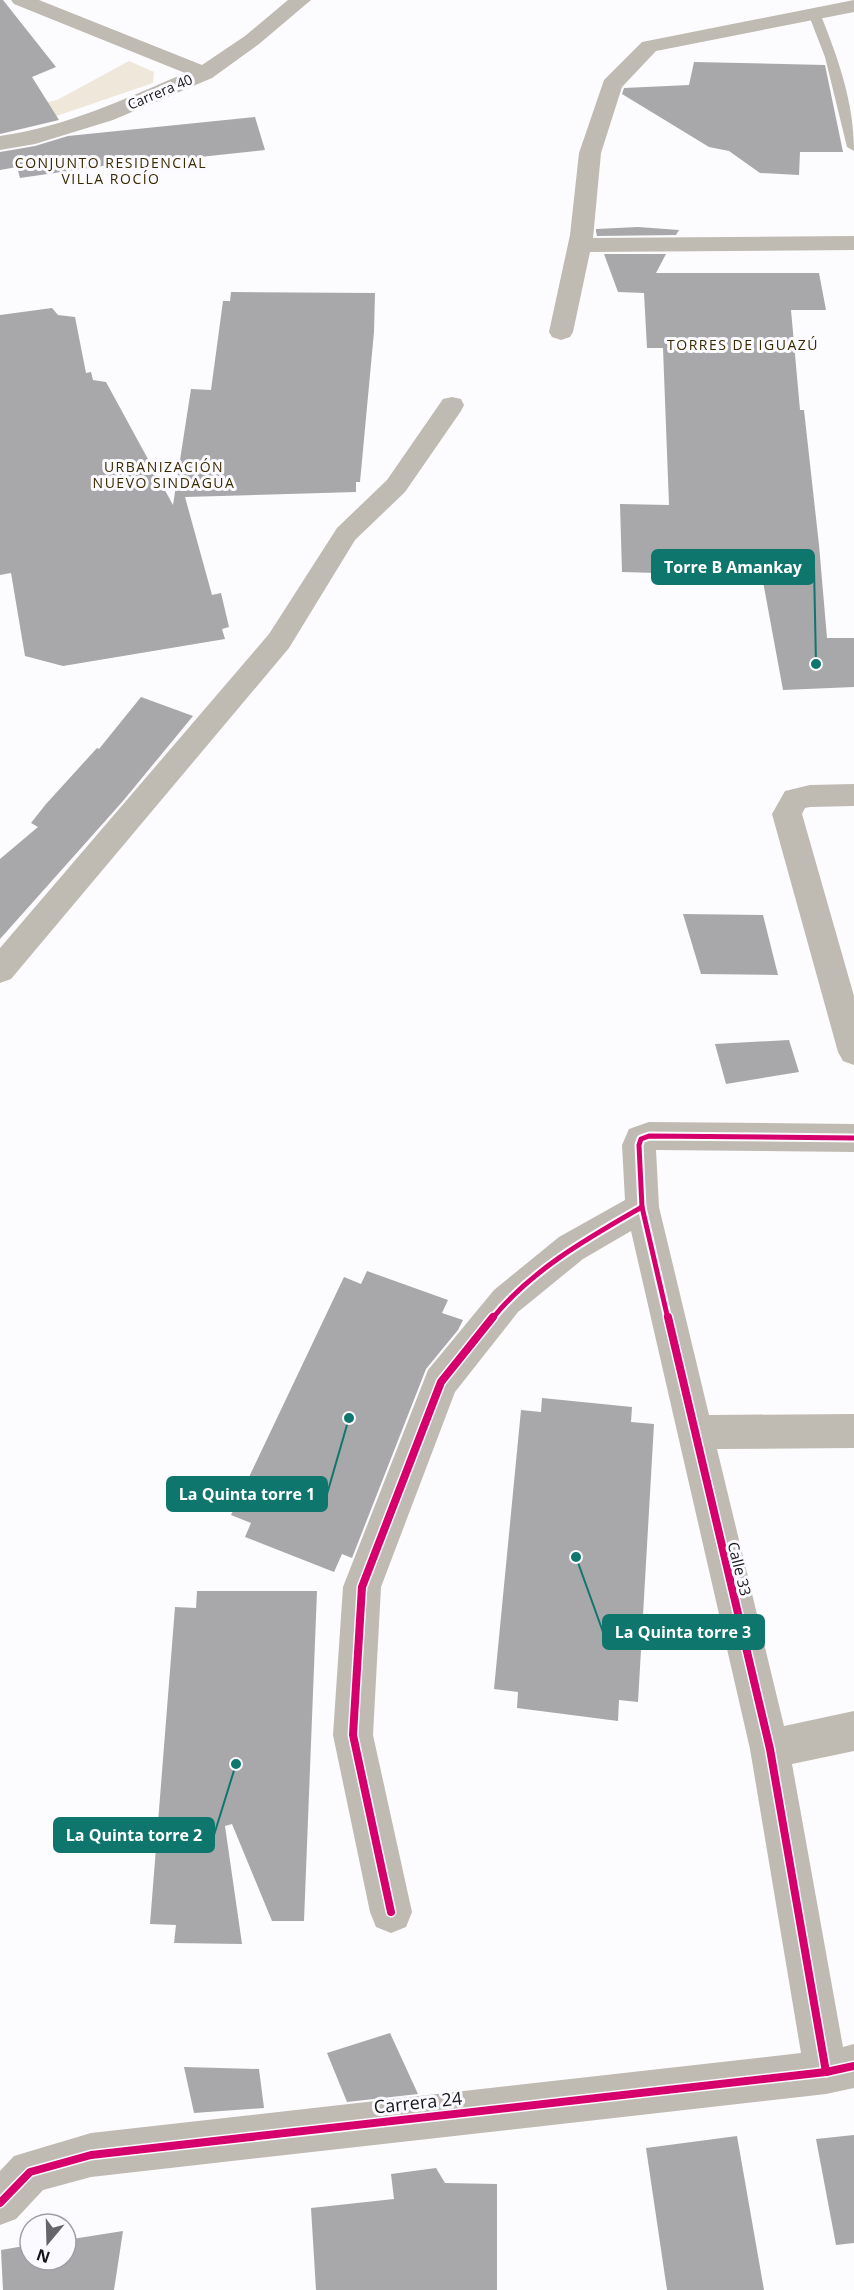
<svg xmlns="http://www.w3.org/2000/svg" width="854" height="2290" viewBox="0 0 854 2290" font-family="'Open Sans',sans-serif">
<rect width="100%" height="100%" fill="#fcfbfe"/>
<polygon fill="#efe8da" points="129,61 154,72 153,83 36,123 9,110 57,100"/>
<g fill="#a8a7aa">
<polygon points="0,0 3,0 56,67 32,77 59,120 0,134"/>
<polygon points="694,62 825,65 843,152 800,152 799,175 760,173 729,151 709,147 622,94 624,88 689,85"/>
<polygon points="255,117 265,150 116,166 116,164 20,178 17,167 0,170 0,152 35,146 68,136"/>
<polygon points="638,227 679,230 676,235 597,236 596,231 596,229"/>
<polygon points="604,254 666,254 656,273 819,273 826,310 791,310 800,410 804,410 819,545 827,638 854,638 854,687 783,690 762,576 622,572 620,504 669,505 663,348 647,348 644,293 618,292"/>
<polygon points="231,292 375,293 374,332 360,482 356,482 356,492 185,497 212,595 221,593 229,627 222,629 225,639 63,666 25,656 11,573 0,575 0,315 52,308 58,315 75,317 86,373 91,372 93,380 106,382 173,505 191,389 211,390 223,301 230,301"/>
<polygon points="141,697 193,716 123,801 0,939 0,859 38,827 31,823 46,804 97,748 99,749"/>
<polygon points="683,914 763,915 778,975 701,974"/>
<polygon points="789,1040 799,1072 726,1084 715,1044"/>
<polygon points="367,1271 448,1300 442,1313 463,1320 458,1330 426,1369 352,1558 342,1554 334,1572 245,1537 251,1523 231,1515 344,1277 361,1284"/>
<polygon points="542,1398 632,1407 631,1422 654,1424 638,1702 619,1700 618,1721 517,1708 518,1692 494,1689 521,1410 541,1412"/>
<polygon points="197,1591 317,1591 304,1921 272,1921 232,1824 225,1826 242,1944 174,1943 176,1925 150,1924 175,1607 196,1608"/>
<polygon points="390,2033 418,2094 347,2102 327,2053"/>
<polygon points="184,2067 259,2069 264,2108 194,2113"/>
<polygon points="854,2135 854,2243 836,2245 816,2139"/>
<polygon points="737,2136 764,2290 667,2290 646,2148"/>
<polygon points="436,2168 445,2183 497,2184 497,2290 316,2290 311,2208 394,2199 391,2174"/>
<polygon points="123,2231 114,2290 3,2290 1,2250 30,2245 30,2260 66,2260 66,2240"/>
</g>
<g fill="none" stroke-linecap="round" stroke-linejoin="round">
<path fill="#bfbab2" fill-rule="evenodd" d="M814,9l6,4c18,45 34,89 34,138l-7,-4 -22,-90 -17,-44z"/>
<g fill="#bfbab2" fill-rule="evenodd">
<path d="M11,0h28l163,65 43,-29 43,-36h23l-52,44 -47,34 -99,42 -78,24 -35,6v-14c65,-9 125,-37 185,-63l-171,-69z"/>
<polygon points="854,0 854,12 656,51 622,87 601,153 593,238 854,236 854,250 590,252 573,332 570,337 561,340 552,337 549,332 570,235 579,153 604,80 642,42"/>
<polygon points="452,397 461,399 464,405 461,411 405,492 355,540 289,648 11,979 0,983 0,948 269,634 337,528 387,480 443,399"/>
<polygon points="854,784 854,806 810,807 805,808 802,814 854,996 854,1065 843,1061 838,1052 772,814 785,791 810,785"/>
<polygon points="649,1122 854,1124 854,1152 656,1150 659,1207 709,1415 854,1414 854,1448 717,1449 784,1726 854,1711 854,1751 792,1764 843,2047 854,2044 854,2088 826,2094 91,2177 43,2190 16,2219 0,2225 0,2171 14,2156 91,2133 801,2053 750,1749 631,1231 583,1259 518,1312 455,1392 381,1587 373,1735 412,1912 406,1927 391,1933 376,1927 370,1912 333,1735 343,1587 428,1370 494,1290 559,1237 625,1200 622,1145 629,1129"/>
</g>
<defs>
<g id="cycleway-far1">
<path d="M492,1319c39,-49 96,-81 150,-112"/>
<polyline points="668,1319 642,1207 639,1145 641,1139 649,1136 854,1138"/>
</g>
<g id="cycleway">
<polyline points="668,1317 770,1749 826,2072"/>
<polyline points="391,1912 353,1735 362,1587 441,1382 493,1317"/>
<polyline points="0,2203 30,2172 91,2155 826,2072 854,2066"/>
</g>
</defs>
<use href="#cycleway-far1" stroke="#fbfaff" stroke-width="9"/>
<use href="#cycleway" stroke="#fbfaff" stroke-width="11"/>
<use href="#cycleway-far1" stroke="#d6006c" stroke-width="5"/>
<use href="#cycleway" stroke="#d6006c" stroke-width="8"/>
</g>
<g text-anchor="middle" stroke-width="6" stroke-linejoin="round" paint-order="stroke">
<g font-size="14" fill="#161518" stroke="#fbfaff">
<text transform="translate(160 92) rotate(-23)" y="5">Carrera 40</text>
</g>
<g font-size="14" letter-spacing="1.5" fill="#3a2a01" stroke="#fbfaff">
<text x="111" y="168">CONJUNTO RESIDENCIAL<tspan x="111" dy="16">VILLA ROCÍO</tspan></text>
<text x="743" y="350">TORRES DE IGUAZÚ</text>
<text x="164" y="472">URBANIZACIÓN<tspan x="164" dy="16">NUEVO SINDAGUA</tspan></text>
</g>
<g font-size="15" fill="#161518" stroke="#fbfaff">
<text transform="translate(739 1569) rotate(76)" y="5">Calle 33</text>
</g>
<g font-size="18" fill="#161518" stroke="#fbfaff">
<text transform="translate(418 2103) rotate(-6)" y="6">Carrera 24</text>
</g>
</g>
<path fill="none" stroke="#0f766e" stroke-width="2" d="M816 664L814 567M349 1418L327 1494M576 1557L603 1632M236 1764L214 1835"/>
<g fill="#0f766e" stroke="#fbfaff" stroke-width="2">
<circle cx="816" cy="664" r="6"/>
<circle cx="349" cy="1418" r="6"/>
<circle cx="576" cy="1557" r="6"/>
<circle cx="236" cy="1764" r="6"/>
</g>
<g fill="#0f766e" stroke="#0f766e" stroke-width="2">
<rect x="652" y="550" width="162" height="34" rx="6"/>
<rect x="167" y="1477" width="160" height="34" rx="6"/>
<rect x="603" y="1615" width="161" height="34" rx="6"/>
<rect x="54" y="1818" width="160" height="34" rx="6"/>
</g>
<g font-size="16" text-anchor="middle" font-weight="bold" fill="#fff">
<text x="733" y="573">Torre B Amankay</text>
<text x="247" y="1500">La Quinta torre 1</text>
<text x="683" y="1638">La Quinta torre 3</text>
<text x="134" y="1841">La Quinta torre 2</text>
</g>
<g transform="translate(48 2242) rotate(199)"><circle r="28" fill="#fbfaff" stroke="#9f9ea3" stroke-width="1.5"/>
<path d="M0-4.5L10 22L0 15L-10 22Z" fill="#666668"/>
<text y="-9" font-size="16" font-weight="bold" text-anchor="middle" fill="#161518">N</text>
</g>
</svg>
